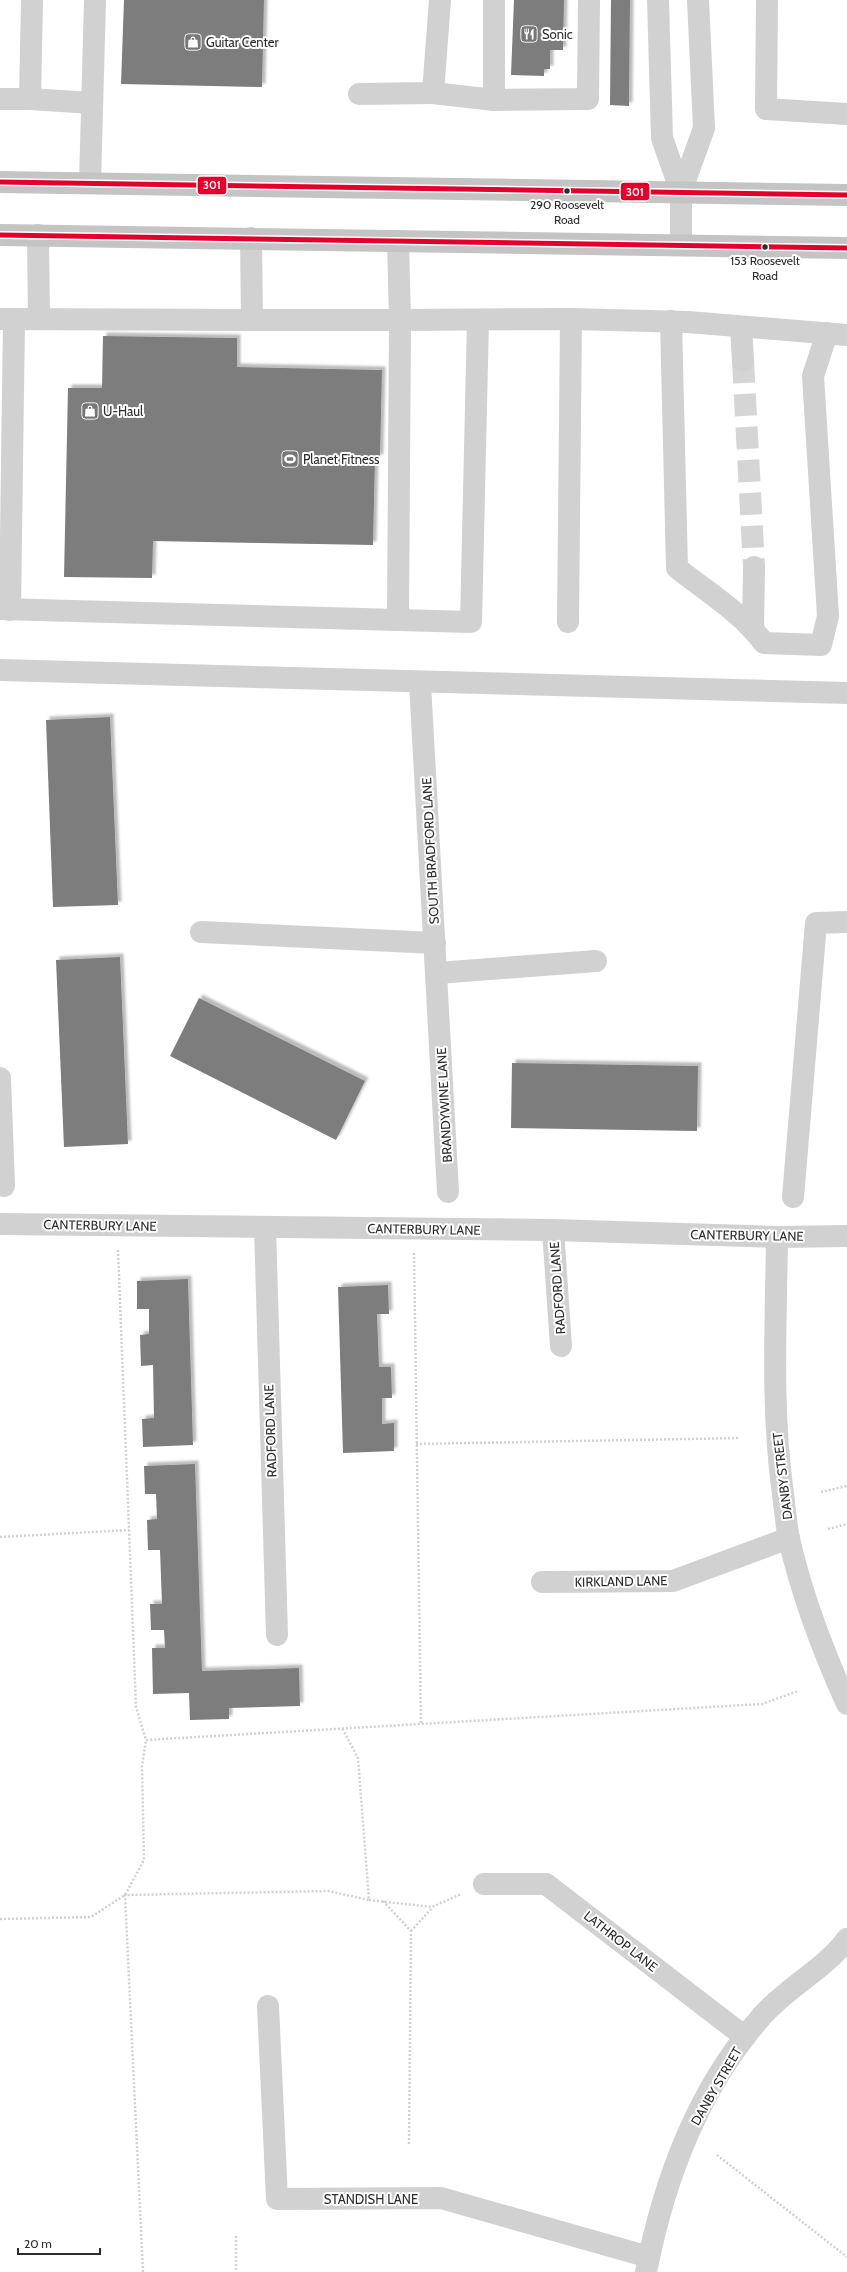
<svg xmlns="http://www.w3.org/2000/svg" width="847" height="2272" viewBox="0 0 847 2272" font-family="Cabin,sans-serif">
<defs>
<filter id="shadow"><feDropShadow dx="3.5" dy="-3.5" stdDeviation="1" flood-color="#0004"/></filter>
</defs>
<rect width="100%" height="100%" fill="#fff"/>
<g fill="#7d7d7d" filter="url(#shadow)">
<polygon points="124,0 264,0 262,87 121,84"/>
<polygon points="514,0 564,0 563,50 550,50 550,69 544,69 544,76 511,75"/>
<polygon points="611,0 630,0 629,106 610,105"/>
<polygon points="103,336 237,338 237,367 382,370 380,458 375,458 373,545 153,541 152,578 64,577 68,388 102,388"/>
<polygon points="110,717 118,905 53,907 46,720"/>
<polygon points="120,957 128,1144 64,1147 56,960"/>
<polygon points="199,998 365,1081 336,1140 170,1056"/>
<polygon points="512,1063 698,1066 697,1131 511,1128"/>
<polygon points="188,1279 193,1445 143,1447 142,1419 154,1418 153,1365 141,1366 140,1335 149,1334 149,1309 137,1309 137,1281"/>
<polygon points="388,1285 389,1314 377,1314 379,1367 391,1367 392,1398 382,1398 382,1424 394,1423 394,1451 343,1453 338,1287"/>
<polygon points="195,1464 202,1671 299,1668 300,1706 229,1708 229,1719 190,1720 189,1693 153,1694 152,1648 165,1648 164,1630 151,1630 150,1604 162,1604 160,1550 148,1550 147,1520 157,1519 156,1494 145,1494 144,1466"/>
</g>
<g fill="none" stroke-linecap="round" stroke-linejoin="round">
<polyline stroke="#d5d5d5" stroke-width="22" stroke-dasharray="22 11" stroke-linecap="butt" points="743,361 754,567"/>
<g stroke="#d1d1d1" stroke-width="2.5" stroke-dasharray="2 2" stroke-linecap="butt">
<polyline points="118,1250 136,1707 146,1740 762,1704 798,1691"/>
<polyline points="414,1253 421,1724"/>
<polyline points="416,1444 740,1438"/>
<polyline points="821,1492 847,1486"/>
<polyline points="828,1529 847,1524"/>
<polyline points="0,1537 129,1530"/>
<polyline points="369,1900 432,1907 461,1894"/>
<polyline points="383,1901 411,1931 409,2145"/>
<polyline points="0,1919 91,1917 125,1895 144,1860 142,1766 146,1740"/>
<polyline points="411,1931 432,1908"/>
<polyline points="717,2155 847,2257"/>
<polyline points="236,2236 236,2272"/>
<polyline points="143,2272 125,1895 328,1891 369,1900 358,1758 342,1728"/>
</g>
<g stroke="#d1d1d1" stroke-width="22">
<polyline points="32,0 30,99 92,103"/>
<polyline points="494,0 494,100"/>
<polyline points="658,0 662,138 681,192"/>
<polyline points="767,0 766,109 847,114"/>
<polyline points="433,93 494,100 588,99 589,0"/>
<polyline points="359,94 433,93 440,0"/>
<polyline points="0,99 30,99"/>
<polyline points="90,183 95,0"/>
<polyline points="38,235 39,319"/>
<polyline points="681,245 681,192 704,128 698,0"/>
<polyline points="0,319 252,320 251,238"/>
<polyline points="252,320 400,320 398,241"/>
<path d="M671,321l6,247c30,24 64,44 87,75l57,2 7,-29 -15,-240 14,-43"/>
<polyline points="741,327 743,361"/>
<polyline points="0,609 398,620 400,320 571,319 688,322 847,335"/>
<polyline points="10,610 14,319"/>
<polyline points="398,620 471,622 478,320"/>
<polyline points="568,622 571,319"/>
<polyline points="753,628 754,567"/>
<polyline points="0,670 847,693"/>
<polyline points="420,683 448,1192"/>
<polyline points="201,932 435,943"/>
<polyline points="437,973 596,961"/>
<polyline points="0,1078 4,1186"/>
<polyline points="793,1197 816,923 847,922"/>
<polyline points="0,1224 553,1230 777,1237 847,1236"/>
<polyline points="265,1227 277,1635"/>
<polyline points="553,1230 561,1346"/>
<path d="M777,1237c-1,86 -6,172 6,257 2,15 3,30 6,45 13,56 34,112 58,165"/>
<polyline points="542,1582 673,1581 789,1538"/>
<polyline points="484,1884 546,1884 745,2037"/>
<polyline points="268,2006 277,2199 441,2198 649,2257"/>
<path d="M646,2272c18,-92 53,-185 116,-256 25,-29 62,-46 85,-77"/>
</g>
<g stroke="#c4c4c4" stroke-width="22">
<polyline points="0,182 847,195"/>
<polyline points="0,235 847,248"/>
</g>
<defs>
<g id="bus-1">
<polyline points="0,182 847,195"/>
<polyline points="0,235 847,248"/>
</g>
</defs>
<use href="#bus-1" stroke="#fff" stroke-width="8"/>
<use href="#bus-1" stroke="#e4002b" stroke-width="5"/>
</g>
<defs>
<symbol id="restaurant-square" viewBox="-11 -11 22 22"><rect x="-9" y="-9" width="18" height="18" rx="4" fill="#767676" stroke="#fff"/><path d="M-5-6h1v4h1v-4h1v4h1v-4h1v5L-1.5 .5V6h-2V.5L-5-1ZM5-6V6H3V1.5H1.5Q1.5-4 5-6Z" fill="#fff"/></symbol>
<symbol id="shop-square" viewBox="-11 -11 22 22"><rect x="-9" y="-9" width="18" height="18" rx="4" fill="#767676" stroke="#fff"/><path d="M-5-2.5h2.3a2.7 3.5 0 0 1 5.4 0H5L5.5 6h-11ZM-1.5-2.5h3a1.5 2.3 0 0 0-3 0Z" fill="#fff"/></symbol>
<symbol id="stadium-square" viewBox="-11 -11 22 22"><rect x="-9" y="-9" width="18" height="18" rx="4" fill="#767676" stroke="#fff"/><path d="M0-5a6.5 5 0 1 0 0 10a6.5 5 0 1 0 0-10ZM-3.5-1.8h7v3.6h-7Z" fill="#fff"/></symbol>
</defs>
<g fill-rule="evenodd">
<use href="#restaurant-square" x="519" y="24" width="20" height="20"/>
<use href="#shop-square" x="183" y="32" width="20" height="20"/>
<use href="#shop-square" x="80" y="401" width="20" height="20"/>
<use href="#stadium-square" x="280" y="449" width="20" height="20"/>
</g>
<g fill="#2c2c2c" stroke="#fff" stroke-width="1.5">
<circle cx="567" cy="191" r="3.5"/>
<circle cx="765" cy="247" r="3.5"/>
</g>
<g text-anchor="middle" stroke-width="4" stroke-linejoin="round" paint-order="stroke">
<g font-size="12" fill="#2c2c2c" stroke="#fff">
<text x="567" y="209">290 Roosevelt<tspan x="567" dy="15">Road</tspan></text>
<text x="765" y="265">153 Roosevelt<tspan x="765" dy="15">Road</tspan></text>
</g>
<g font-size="13" fill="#2c2c2c" stroke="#fff" text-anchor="start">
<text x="542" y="39">Sonic</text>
<text x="206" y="47">Guitar Center</text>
<text x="103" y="416">U-Haul</text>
<text x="303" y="464">Planet Fitness</text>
</g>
<g font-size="13" fill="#2c2c2c" stroke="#fff">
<text transform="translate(430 851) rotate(-93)" y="5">SOUTH BRADFORD LANE</text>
<text transform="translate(444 1105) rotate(-93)" y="5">BRANDYWINE LANE</text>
<text transform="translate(100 1225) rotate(1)" y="5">CANTERBURY LANE</text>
<text transform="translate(424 1229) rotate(1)" y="5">CANTERBURY LANE</text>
<text transform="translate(747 1235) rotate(1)" y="5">CANTERBURY LANE</text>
<text transform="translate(557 1288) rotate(-94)" y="5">RADFORD LANE</text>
<text transform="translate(270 1431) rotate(-92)" y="5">RADFORD LANE</text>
<text transform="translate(782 1476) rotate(-97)" y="5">DANBY STREET</text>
<text transform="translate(621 1581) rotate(-1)" y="5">KIRKLAND LANE</text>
<text transform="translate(621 1941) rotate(38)" y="5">LATHROP LANE</text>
<text transform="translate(716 2086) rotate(-60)" y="5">DANBY STREET</text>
<text x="371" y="2204">STANDISH LANE</text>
</g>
</g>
<g stroke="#fff" stroke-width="1.5">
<rect x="197" y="176" width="30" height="19" rx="4" fill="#e4002b"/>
<rect x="620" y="182" width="30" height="19" rx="4" fill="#e4002b"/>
</g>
<g font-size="11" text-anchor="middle" font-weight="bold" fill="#fff">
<text x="212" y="189">301</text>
<text x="635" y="196">301</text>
</g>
<path d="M18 2248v6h82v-6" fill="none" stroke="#2c2c2c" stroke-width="2"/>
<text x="24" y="2248" font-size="12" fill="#2c2c2c" stroke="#ffffff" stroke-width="3" paint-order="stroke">20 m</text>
</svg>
